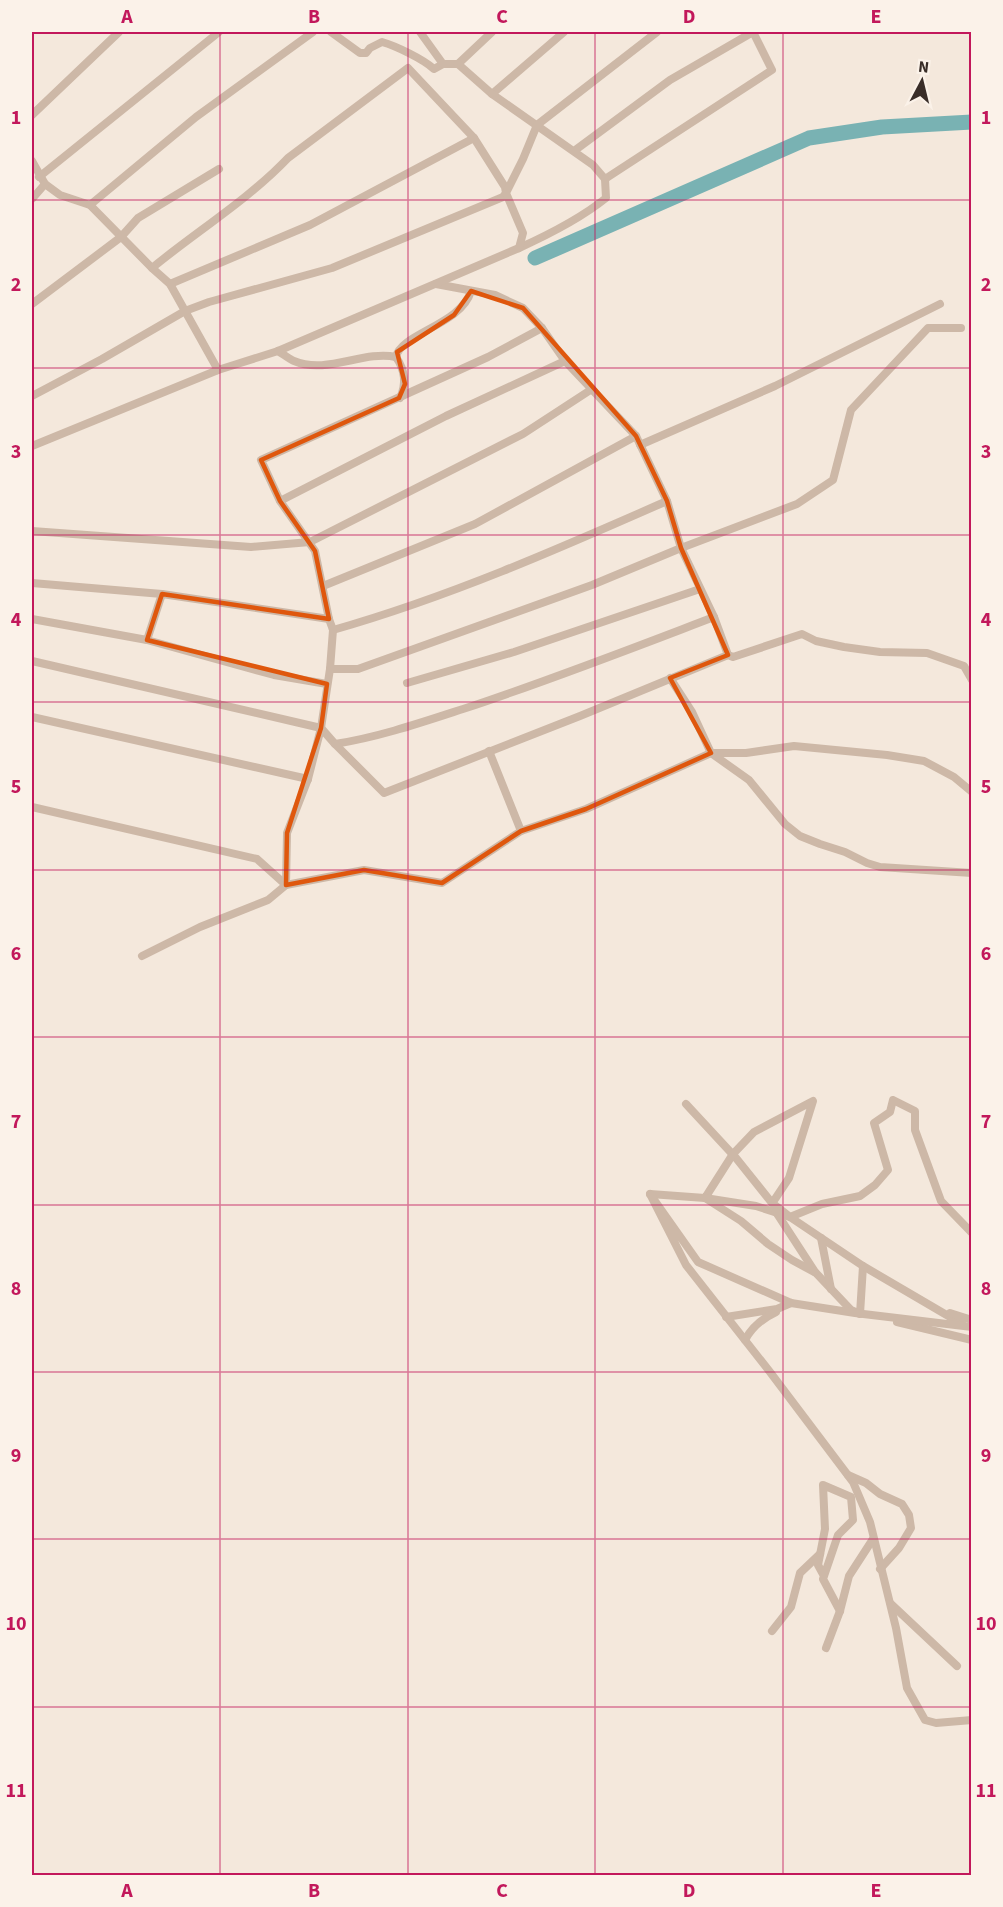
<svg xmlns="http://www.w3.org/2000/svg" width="1003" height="1907" viewBox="0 0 1003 1907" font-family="'Source Sans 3',sans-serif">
<rect width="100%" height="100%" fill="#f4e8dc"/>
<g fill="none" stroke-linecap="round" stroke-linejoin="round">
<polyline stroke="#79b2b3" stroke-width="15" points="535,258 809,138 882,127 972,122"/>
<g stroke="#cdb8a7" stroke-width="8">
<path d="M331,32l29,21h6l4,-5 12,-6c14,4 41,17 52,27l9,-5"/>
<polyline points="420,32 443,64 458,64 492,32"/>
<polyline points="458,64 492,94 564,32"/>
<polyline points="492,94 593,165 605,179 772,70 753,32 670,80 574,151"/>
<polyline points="32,115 119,32"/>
<polyline points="32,161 45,184 60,195 90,205 152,268 170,284 218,370"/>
<polyline points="39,177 219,32"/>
<polyline points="32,199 45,184"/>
<polyline points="90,205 196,117 313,32"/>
<path d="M519,248c31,-14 61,-29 87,-50l-1,-19"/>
<polyline points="170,284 310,225 474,138"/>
<polyline points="436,284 495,295 523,308 542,328 565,361 636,436 667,501 681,548 714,617 728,655"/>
<polyline points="32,304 121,237 138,218 219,169"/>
<path d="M278,351c5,3 11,8 16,10 33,14 69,-11 102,-4 9,13 11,26 4,41"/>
<path d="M396,357c5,-24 65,-32 75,-66"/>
<path d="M32,396l70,-37 83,-48 24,-9 123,-34 171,-71 3,-4 -1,-6 -31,-49 -66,-70 -120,90c-40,42 -91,73 -136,110"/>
<polyline points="640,445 775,386 940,304"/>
<polyline points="32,446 218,370 278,351 519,248 523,233 506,193 523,159 537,125 657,32"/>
<polyline points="280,501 446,416 565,361"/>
<polyline points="32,531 251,547 310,542 523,434 592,389"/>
<polyline points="32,583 162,594 329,619"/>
<polyline points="323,586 475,524 636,436"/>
<polyline points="32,619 147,640 274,675 327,684"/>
<path d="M333,630c116,-33 225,-81 334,-129"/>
<polyline points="147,640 162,594"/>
<path d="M32,661l289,67 14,16c44,-7 85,-21 128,-35 85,-28 167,-60 251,-92"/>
<polyline points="330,669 358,669 592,585 681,548 797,504 833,480 851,410 928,328 961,328"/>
<polyline points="670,678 692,712 711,753 749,780 785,824 800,836 820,844 845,852 867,863 880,867 972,873"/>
<polyline points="407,683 514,652 700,589"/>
<polyline points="32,717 308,779"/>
<polyline points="335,744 384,793 580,716 728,655 733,657 802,634 816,641 844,647 880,652 927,653 964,666 972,680"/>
<polyline points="489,751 521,831"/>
<polyline points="32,807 257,859 286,885 364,870 442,883 521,831 586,809 711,753 746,753 794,746 887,755 924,761 954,777 972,792"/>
<polyline points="142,956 200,927 268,900 286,885 287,833 308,779 321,728 330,669 333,630 329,619 315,551 280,501 261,460 488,357 542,328"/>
<polyline points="686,1104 736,1158 772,1203 790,1217 822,1204 860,1196 875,1185 888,1170 874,1123 890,1112 893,1100 915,1111 915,1130 941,1201 972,1233"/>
<polyline points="650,1194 705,1198 733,1154 754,1132 813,1101 789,1178 775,1199"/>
<polygon points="705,1198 756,1206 790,1217 863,1266 860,1314 851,1310 816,1273 792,1260 768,1244 741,1221"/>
<polyline points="776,1212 815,1272"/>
<polyline points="821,1238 831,1289"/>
<polyline points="863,1266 962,1324"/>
<polyline points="950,1313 972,1320"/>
<polyline points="726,1317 777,1309 791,1303"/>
<polyline points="897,1322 972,1340"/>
<polyline points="972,1327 855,1313 791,1303 698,1262 650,1194 686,1265 770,1372 853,1482 870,1522 896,1628 907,1688 925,1720 936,1723 972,1720"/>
<path d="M745,1340c7,-13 18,-22 31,-28"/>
<polyline points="848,1475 866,1483 880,1494 902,1504 909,1515 911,1528 899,1548 880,1569"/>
<polyline points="824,1576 818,1565 825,1529 823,1485 851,1497 853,1520 838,1535 823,1579 840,1611"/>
<polyline points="891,1604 957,1666"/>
<polyline points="772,1631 791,1607 800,1573 820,1554"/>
<polyline points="826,1648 840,1611 849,1576 873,1539"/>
</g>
</g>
<path fill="none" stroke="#df570d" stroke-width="4.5" stroke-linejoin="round" d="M471,291l52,17 113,128 31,65 14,47 47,107 -58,23 41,75 -125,56 -65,22 -79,52 -78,-13 -78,15 1,-52 34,-105 6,-44 -180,-44 15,-46 167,25 -14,-68 -35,-50 -19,-41 138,-62 6,-14 -8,-32 57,-37z"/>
<path fill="none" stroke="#c2185b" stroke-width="1.5" stroke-opacity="0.55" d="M220,32v1844M408,32v1844M595,32v1844M783,32v1844M32,200h940M32,368h940M32,535h940M32,702h940M32,870h940M32,1037h940M32,1205h940M32,1372h940M32,1539h940M32,1707h940"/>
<rect width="1003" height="1907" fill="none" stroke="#fbf2e9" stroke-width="66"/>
<g transform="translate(922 81) rotate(7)" stroke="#fbf2e9" stroke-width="4.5" paint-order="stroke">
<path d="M0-4.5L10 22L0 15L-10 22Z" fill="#392d28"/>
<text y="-9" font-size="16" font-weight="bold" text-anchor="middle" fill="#392d28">N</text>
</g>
<rect x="33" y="33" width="937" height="1841" fill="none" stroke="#c2185b" stroke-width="2"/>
<g font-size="20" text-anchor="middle" font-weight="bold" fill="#c2185b">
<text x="127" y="23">A</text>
<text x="314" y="23">B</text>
<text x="502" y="23">C</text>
<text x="689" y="23">D</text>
<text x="876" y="23">E</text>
<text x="16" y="124">1</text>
<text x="986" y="124">1</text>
<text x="16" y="291">2</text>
<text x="986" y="291">2</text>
<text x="16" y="458">3</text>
<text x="986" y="458">3</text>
<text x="16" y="626">4</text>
<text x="986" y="626">4</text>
<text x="16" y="793">5</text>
<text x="986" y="793">5</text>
<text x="16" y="960">6</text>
<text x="986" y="960">6</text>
<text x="16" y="1128">7</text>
<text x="986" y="1128">7</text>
<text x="16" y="1295">8</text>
<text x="986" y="1295">8</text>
<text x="16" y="1462">9</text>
<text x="986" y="1462">9</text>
<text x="16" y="1630">10</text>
<text x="986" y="1630">10</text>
<text x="16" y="1797">11</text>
<text x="986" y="1797">11</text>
<text x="127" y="1897">A</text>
<text x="314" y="1897">B</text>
<text x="502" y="1897">C</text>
<text x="689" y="1897">D</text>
<text x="876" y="1897">E</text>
</g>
</svg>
